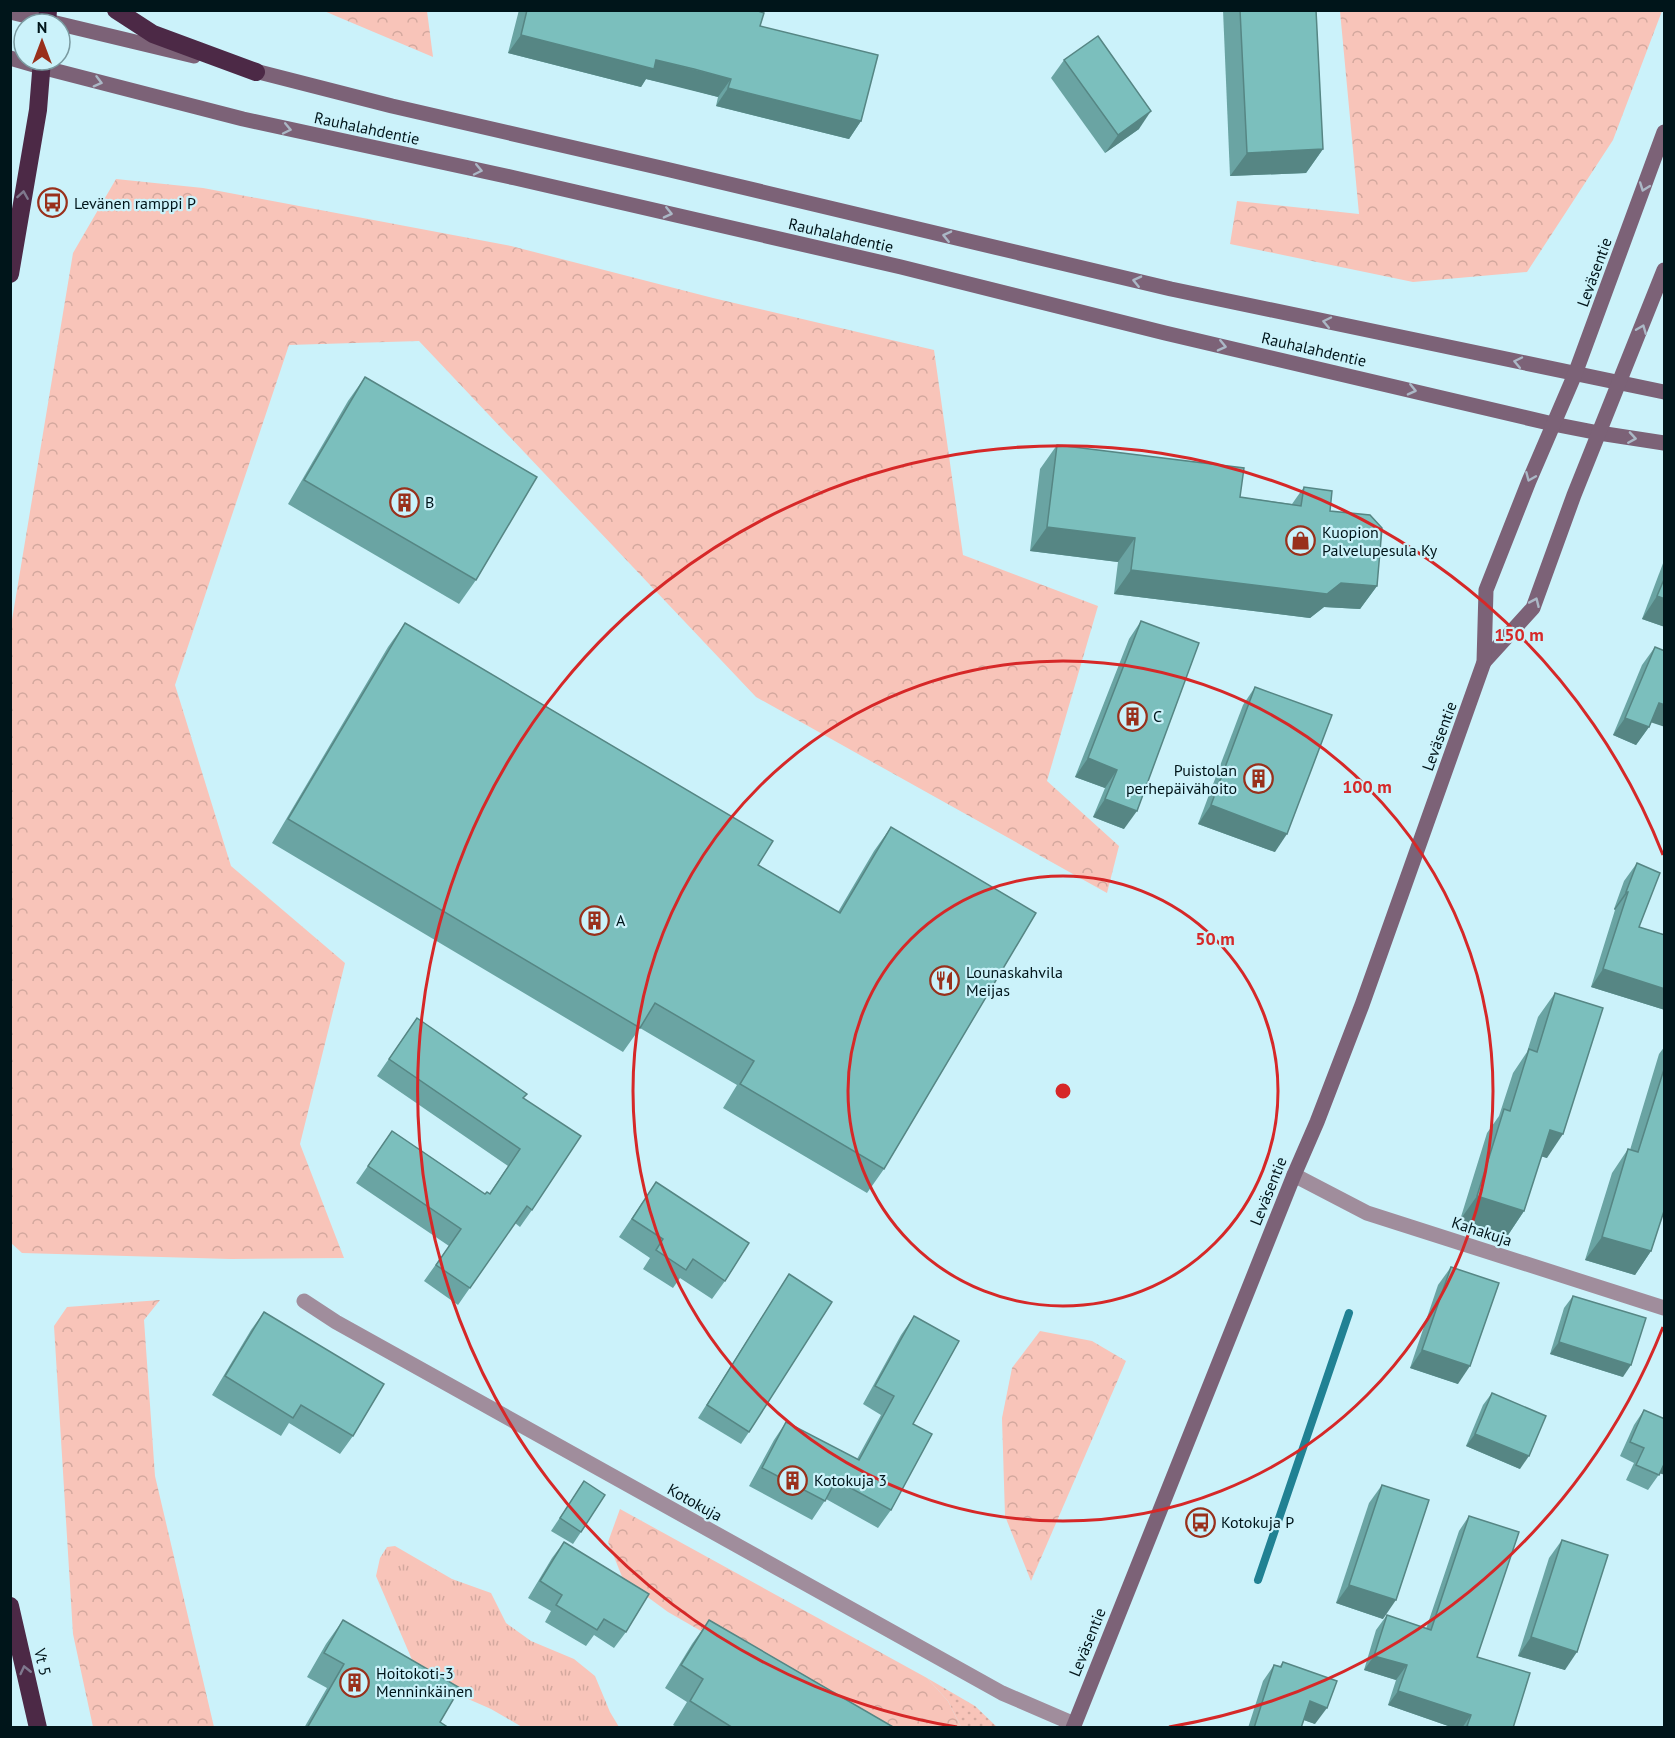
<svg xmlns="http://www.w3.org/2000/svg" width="1675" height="1738" viewBox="0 0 1675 1738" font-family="'PT Sans',sans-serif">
<defs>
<pattern id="grass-dots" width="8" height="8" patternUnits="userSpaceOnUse" patternTransform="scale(1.5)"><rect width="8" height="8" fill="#f8c4b9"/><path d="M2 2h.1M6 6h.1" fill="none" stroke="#d3a89e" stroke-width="1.8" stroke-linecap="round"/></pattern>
<pattern id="forest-crowns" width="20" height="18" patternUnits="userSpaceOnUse" patternTransform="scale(1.5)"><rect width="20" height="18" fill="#f8c4b9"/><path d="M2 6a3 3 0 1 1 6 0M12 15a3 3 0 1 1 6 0" fill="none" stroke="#d3a89e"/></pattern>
<pattern id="park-tufts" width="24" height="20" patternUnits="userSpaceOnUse" patternTransform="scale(1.5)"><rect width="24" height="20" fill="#f8c4b9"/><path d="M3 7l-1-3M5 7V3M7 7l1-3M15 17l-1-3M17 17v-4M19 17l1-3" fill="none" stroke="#d3a89e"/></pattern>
</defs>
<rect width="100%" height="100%" fill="#cbf2fa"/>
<polygon fill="url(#grass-dots)" points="927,1678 975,1706 997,1727 961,1727 948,1701"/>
<g fill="url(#forest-crowns)">
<polygon points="324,11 427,11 433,57"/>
<polygon points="1340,11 1340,10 1662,11 1613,140 1527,272 1413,282 1230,244 1237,201 1359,214"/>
<polygon points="116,179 203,188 511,246 713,298 934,350 963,555 1098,606 1047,781 1119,846 1107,893 756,697 419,341 289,345 175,685 231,866 345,963 300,1144 344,1258 231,1259 22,1253 10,1242 11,626 73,253"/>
<polygon points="160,1300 144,1320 155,1476 214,1727 93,1727 73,1634 54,1326 67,1307"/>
<polygon points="1040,1331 1092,1341 1126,1361 1031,1581 1005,1516 1002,1418 1012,1368"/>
<polygon points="620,1509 927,1678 948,1701 961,1727 868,1727 668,1612 623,1579 608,1542"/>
</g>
<polygon fill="url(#park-tufts)" points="395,1546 452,1579 491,1593 506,1623 531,1641 574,1659 595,1676 610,1712 619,1727 522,1727 491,1709 450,1691 413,1662 376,1576 380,1558 387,1547"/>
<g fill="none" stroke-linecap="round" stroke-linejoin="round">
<polyline stroke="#208193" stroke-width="8" points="1258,1580 1349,1313"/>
<g stroke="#a08d9c" stroke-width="15">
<polyline points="1294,1175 1367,1213 1664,1308"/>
<polyline points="304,1301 336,1322 1002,1693 1074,1724"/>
</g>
<g stroke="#7c6277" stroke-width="15">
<polyline points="10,12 194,56"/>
<polyline points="10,58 41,67 243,119 515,178 901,267 1165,333 1553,424 1599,433 1664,443"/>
<polyline points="247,69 392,106 670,170 1171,289 1664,392"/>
<polyline points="1484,662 1533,608 1574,495 1664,270"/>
<polyline points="1073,1728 1294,1175 1317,1122 1362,1005 1484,662 1486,590 1529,481 1575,374 1664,132"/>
</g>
<g stroke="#4c2946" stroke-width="18">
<polyline points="116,10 153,34 256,72"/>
<polyline points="47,24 48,10"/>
<polyline points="10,274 38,110 42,60"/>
<polyline points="10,1606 38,1728"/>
</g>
</g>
<g fill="#6aa4a3">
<polygon points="519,10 755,10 760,26 861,121 849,139 716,106 718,97 681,87 646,79 641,87 508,53"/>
<polygon points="1223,10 1316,10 1323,149 1306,173 1230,176"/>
<polygon points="1064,60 1139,129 1105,153 1051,78"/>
<polygon points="365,377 476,580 459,604 288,504 348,401"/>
<polygon points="1057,445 1240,497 1292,504 1304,487 1330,511 1377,586 1360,609 1324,607 1310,618 1114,594 1118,562 1030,551 1040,469"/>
<polygon points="1665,558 1665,627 1642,619"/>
<polygon points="1141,621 1124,829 1093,817 1105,788 1075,777 1129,639"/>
<polygon points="405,623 758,865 838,912 874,851 891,827 884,1169 867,1193 723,1108 737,1085 640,1028 623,1052 272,843 388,647"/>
<polygon points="1655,647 1651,722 1649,727 1636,745 1613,735 1642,665"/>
<polygon points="1255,687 1275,852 1198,824 1243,705"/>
<polygon points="1637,863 1639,927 1665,935 1665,1010 1591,987 1615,910 1614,909 1624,881"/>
<polygon points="1555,993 1547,1158 1541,1156 1524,1211 1508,1235 1460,1220 1487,1133 1499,1116 1513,1073 1527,1052 1538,1017"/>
<polygon points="417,1018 523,1098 532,1210 520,1227 515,1223 458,1305 424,1281 449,1246 356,1183 392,1131 485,1194 489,1194 508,1166 377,1076"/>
<polygon points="1665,1046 1665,1208 1651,1251 1635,1275 1585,1260 1612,1173 1628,1149 1630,1150 1659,1054"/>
<polygon points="656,1182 725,1281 712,1299 680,1278 673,1288 643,1269 650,1258 619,1237"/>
<polygon points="1451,1267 1458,1384 1410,1368 1438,1285"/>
<polygon points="789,1274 749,1432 741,1444 698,1418"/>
<polygon points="1573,1296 1623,1377 1550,1354 1564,1308"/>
<polygon points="264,1312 353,1436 340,1454 289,1423 281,1436 212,1395 251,1330"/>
<polygon points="914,1316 913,1424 891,1510 878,1528 826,1499 812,1520 749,1486 774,1440 786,1422 857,1459 881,1415 863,1404 901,1335"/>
<polygon points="1492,1393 1520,1469 1466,1446 1483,1405"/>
<polygon points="1644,1410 1665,1419 1665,1475 1660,1473 1648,1490 1626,1480 1634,1463 1620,1456 1634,1425"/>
<polygon points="584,1481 581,1532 573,1544 551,1531"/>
<polygon points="1382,1485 1383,1619 1336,1603 1369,1503"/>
<polygon points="1469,1516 1477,1657 1513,1728 1454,1728 1388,1705 1396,1680 1364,1670 1376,1630 1387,1615 1426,1629 1459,1531"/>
<polygon points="1562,1540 1565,1670 1518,1656 1549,1558"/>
<polygon points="564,1542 626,1632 614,1648 594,1635 586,1646 545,1622 551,1611 528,1598 552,1558"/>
<polygon points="343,1620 440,1722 449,1728 304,1728 327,1688 307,1677 326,1644"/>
<polygon points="709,1620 895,1728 678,1728 673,1725 687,1702 665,1688 692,1644"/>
<polygon points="1283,1662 1315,1724 1304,1720 1301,1728 1248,1728 1263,1681 1274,1665 1280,1666"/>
</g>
<g fill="#568684">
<polygon points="521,35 656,60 731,79 718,97 646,79 641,87 508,53"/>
<polygon points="728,88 861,121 849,139 716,106"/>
<polygon points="1151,111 1139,129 1105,153 1118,135"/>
<polygon points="1323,149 1306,173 1230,176 1247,153"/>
<polygon points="1047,527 1135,538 1118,562 1030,551"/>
<polygon points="1131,570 1341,583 1377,586 1360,609 1324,607 1310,618 1114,594"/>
<polygon points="1657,596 1665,599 1665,627 1642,619"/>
<polygon points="1659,703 1665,705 1665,727 1647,721"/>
<polygon points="1625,718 1649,727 1636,745 1613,735"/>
<polygon points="1088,758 1117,770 1105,788 1075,777"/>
<polygon points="1105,799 1137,811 1124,829 1093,817"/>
<polygon points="1211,805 1287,834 1275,852 1198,824"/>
<polygon points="1626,892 1628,892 1615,910 1614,909"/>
<polygon points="1603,969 1665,989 1665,1010 1591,987"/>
<polygon points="1550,1130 1563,1134 1547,1158 1533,1154"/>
<polygon points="1477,1196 1524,1211 1508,1235 1460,1220"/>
<polygon points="1602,1237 1651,1251 1635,1275 1585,1260"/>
<polygon points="1559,1342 1631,1365 1623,1377 1550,1354"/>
<polygon points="1422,1350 1470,1366 1458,1384 1410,1368"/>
<polygon points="1475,1434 1529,1456 1520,1469 1466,1446"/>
<polygon points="1665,1461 1665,1475 1656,1472"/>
<polygon points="1349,1585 1396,1600 1383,1619 1336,1603"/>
<polygon points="1531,1637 1577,1652 1565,1670 1518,1656"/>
<polygon points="1374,1656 1407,1665 1396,1680 1364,1670"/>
<polygon points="1398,1691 1471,1715 1462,1728 1454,1728 1388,1705"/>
<polygon points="1310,1701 1327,1708 1315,1724 1298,1718"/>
</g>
<g fill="#7bbfbd" stroke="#568684" stroke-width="1.5">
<polygon points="527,10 755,10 764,13 760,26 878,55 861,121 728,88 731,79 694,69 656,60 654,69 521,35"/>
<polygon points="1240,10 1316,10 1323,149 1247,153"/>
<polygon points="1098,36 1151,111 1118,135 1064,60"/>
<polygon points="365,377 537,477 476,580 304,480"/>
<polygon points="1057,445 1244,468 1240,497 1301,506 1304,487 1332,491 1330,511 1370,515 1382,528 1377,586 1341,583 1327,594 1131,570 1135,538 1047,527"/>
<polygon points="1665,577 1665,599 1657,596"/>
<polygon points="1141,621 1199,643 1137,811 1105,799 1117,770 1088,758"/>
<polygon points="405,623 773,841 758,865 840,913 891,827 1036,913 884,1169 740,1084 754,1061 655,1003 640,1028 288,819"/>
<polygon points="1655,647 1665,651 1665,705 1659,703 1649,727 1625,718"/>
<polygon points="1255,687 1332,715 1287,834 1211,805"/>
<polygon points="1637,863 1660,873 1639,927 1665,935 1665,989 1603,969 1628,892 1626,892"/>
<polygon points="1555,993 1603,1008 1563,1134 1550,1130 1524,1211 1477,1196 1504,1109 1510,1111 1529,1049 1537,1052"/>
<polygon points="417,1018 527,1094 523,1098 581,1136 532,1210 527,1206 470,1288 436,1265 461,1229 368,1166 392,1131 485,1194 487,1192 490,1194 520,1149 389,1059"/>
<polygon points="1665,1066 1665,1208 1651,1251 1602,1237 1628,1149 1638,1152"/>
<polygon points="656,1182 749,1243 725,1281 693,1259 686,1270 656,1250 663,1239 632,1219"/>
<polygon points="1451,1267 1499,1283 1470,1366 1422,1350"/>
<polygon points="789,1274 832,1302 749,1432 707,1405"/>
<polygon points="1573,1296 1646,1318 1631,1365 1559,1342"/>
<polygon points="264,1312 384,1384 353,1436 301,1405 293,1418 225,1376"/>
<polygon points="914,1316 959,1341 913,1424 932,1434 891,1510 836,1480 825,1501 762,1468 786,1422 859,1460 894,1396 875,1386"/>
<polygon points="1492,1393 1546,1416 1529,1456 1475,1434"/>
<polygon points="1644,1410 1665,1419 1665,1462 1659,1475 1636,1465 1644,1448 1630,1442"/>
<polygon points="584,1481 605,1495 581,1532 560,1518"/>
<polygon points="1382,1485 1429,1500 1396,1600 1349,1585"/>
<polygon points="1469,1516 1519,1532 1477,1657 1530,1673 1513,1728 1472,1728 1467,1726 1471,1715 1398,1691 1407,1665 1374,1656 1387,1615 1431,1630"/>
<polygon points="1562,1540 1608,1555 1577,1652 1531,1637"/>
<polygon points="564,1542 649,1594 626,1632 604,1619 597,1630 556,1605 562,1595 540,1581"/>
<polygon points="343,1620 460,1688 440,1722 449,1728 307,1728 344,1664 324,1653"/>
<polygon points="709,1620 895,1728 733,1728 690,1701 703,1679 681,1665"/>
<polygon points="1283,1662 1337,1681 1327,1708 1310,1701 1301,1728 1254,1728 1274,1665 1281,1667"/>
</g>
<defs><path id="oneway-chevron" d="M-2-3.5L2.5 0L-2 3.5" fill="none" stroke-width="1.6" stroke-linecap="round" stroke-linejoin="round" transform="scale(1.5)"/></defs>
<g stroke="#abb8c6">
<use href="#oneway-chevron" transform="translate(98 82) rotate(15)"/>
<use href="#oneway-chevron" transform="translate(287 129) rotate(12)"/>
<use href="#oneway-chevron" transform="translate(478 170) rotate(12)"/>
<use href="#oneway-chevron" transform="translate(1644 187) rotate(110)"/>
<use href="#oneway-chevron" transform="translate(668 213) rotate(13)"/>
<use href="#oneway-chevron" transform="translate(947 236) rotate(-167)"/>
<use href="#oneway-chevron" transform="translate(1137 281) rotate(-167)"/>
<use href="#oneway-chevron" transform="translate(1327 322) rotate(-168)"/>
<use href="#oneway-chevron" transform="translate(1642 329) rotate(-68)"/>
<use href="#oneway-chevron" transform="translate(1222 346) rotate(13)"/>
<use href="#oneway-chevron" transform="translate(1518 362) rotate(-168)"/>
<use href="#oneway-chevron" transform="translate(1412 390) rotate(13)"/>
<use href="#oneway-chevron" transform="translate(1632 438) rotate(9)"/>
<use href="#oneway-chevron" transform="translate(1530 477) rotate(113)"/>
<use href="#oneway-chevron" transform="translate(1535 602) rotate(-66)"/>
</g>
<g stroke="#7f798e">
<use href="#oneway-chevron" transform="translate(23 195) rotate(-81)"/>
<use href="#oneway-chevron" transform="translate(25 1670) rotate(-103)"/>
</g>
<g fill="none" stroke="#d62828" stroke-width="3">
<circle cx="1063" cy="1091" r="215"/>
<circle cx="1063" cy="1091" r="430"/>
<path d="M1663 1327A645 645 0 0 1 1169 1727M957 1727A645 645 0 1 1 1663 855"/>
</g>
<defs>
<symbol id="bus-ring" viewBox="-11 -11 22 22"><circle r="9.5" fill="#cbf2fa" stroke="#99301b" stroke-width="1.5"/><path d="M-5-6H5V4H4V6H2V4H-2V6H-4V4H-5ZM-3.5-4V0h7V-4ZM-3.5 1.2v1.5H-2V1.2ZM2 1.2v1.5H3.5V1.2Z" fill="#99301b"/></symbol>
<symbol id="building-ring" viewBox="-11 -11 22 22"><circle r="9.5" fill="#cbf2fa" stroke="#99301b" stroke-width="1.5"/><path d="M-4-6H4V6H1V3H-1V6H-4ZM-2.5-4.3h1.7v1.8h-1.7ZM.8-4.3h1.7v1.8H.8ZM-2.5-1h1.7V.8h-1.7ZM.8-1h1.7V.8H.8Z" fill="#99301b"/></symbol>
<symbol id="shop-ring" viewBox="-11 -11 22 22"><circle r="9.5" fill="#cbf2fa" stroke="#99301b" stroke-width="1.5"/><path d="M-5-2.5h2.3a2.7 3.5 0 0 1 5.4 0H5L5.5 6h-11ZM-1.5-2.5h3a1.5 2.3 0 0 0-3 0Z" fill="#99301b"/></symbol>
<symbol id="restaurant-ring" viewBox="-11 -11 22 22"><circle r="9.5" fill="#cbf2fa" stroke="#99301b" stroke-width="1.5"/><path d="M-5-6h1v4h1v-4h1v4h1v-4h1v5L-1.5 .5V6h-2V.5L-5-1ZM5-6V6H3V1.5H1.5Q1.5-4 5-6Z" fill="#99301b"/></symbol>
</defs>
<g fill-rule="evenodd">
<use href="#bus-ring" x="36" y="186" width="33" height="33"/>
<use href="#building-ring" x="388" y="486" width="33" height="33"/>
<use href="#shop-ring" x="1284" y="524" width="33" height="33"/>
<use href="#building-ring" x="1116" y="700" width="33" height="33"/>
<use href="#building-ring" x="1242" y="762" width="33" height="33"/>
<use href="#building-ring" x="578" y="904" width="33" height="33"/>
<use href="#restaurant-ring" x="928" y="964" width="33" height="33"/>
<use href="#building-ring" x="776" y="1464" width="33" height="33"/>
<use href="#bus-ring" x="1184" y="1506" width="33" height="33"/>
<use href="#building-ring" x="338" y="1666" width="33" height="33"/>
</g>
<g text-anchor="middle" stroke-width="4.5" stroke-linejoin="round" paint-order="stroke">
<g font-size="16" fill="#00151a" stroke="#cbf2fa">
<text transform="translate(367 128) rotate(12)" y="6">Rauhalahdentie</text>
<text transform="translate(841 235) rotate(13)" y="6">Rauhalahdentie</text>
<text transform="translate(1594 272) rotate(-70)" y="6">Leväsentie</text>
<text transform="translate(1314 349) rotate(13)" y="6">Rauhalahdentie</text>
<text transform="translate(1439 736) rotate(-70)" y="6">Leväsentie</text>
<text transform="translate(1268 1191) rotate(-68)" y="6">Leväsentie</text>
<text transform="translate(1482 1231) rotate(18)" y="6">Kahakuja</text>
<text transform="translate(695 1502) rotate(29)" y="6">Kotokuja</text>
<text transform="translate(1087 1642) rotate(-68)" y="6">Leväsentie</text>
<text transform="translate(43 1662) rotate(77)" y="6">Vt 5</text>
</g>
<g font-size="16" fill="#00151a" stroke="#cbf2fa" text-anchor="start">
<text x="74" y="209">Levänen ramppi P</text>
<text x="425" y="508">B</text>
<text x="1322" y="538">Kuopion<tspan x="1322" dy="18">Palvelupesula Ky</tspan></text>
<text x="1153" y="722">C</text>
<text x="1237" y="776" text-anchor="end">Puistolan<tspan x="1237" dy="18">perhepäivähoito</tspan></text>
<text x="616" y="926">A</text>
<text x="966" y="978">Lounaskahvila<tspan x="966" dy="18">Meijas</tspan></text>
<text x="814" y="1486">Kotokuja 3</text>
<text x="1221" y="1528">Kotokuja P</text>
<text x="376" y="1679">Hoitokoti-3<tspan x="376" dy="18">Menninkäinen</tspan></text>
</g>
</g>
<circle cx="1063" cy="1091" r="9" fill="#d62828" stroke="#cbf2fa" stroke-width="3"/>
<g font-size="18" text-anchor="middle" font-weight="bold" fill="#d62828" stroke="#cbf2fa" stroke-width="4.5" stroke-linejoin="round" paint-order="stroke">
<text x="1519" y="641">150 m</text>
<text x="1367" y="793">100 m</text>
<text x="1215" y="945">50 m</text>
</g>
<rect width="1675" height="1738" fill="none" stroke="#00151a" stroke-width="24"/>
<g transform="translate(42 42)"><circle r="28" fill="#cbf2fa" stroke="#7a9aa0" stroke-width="1.5"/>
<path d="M0-4.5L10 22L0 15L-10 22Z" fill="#99301b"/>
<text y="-9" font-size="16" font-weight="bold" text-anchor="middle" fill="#00151a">N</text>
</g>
</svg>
